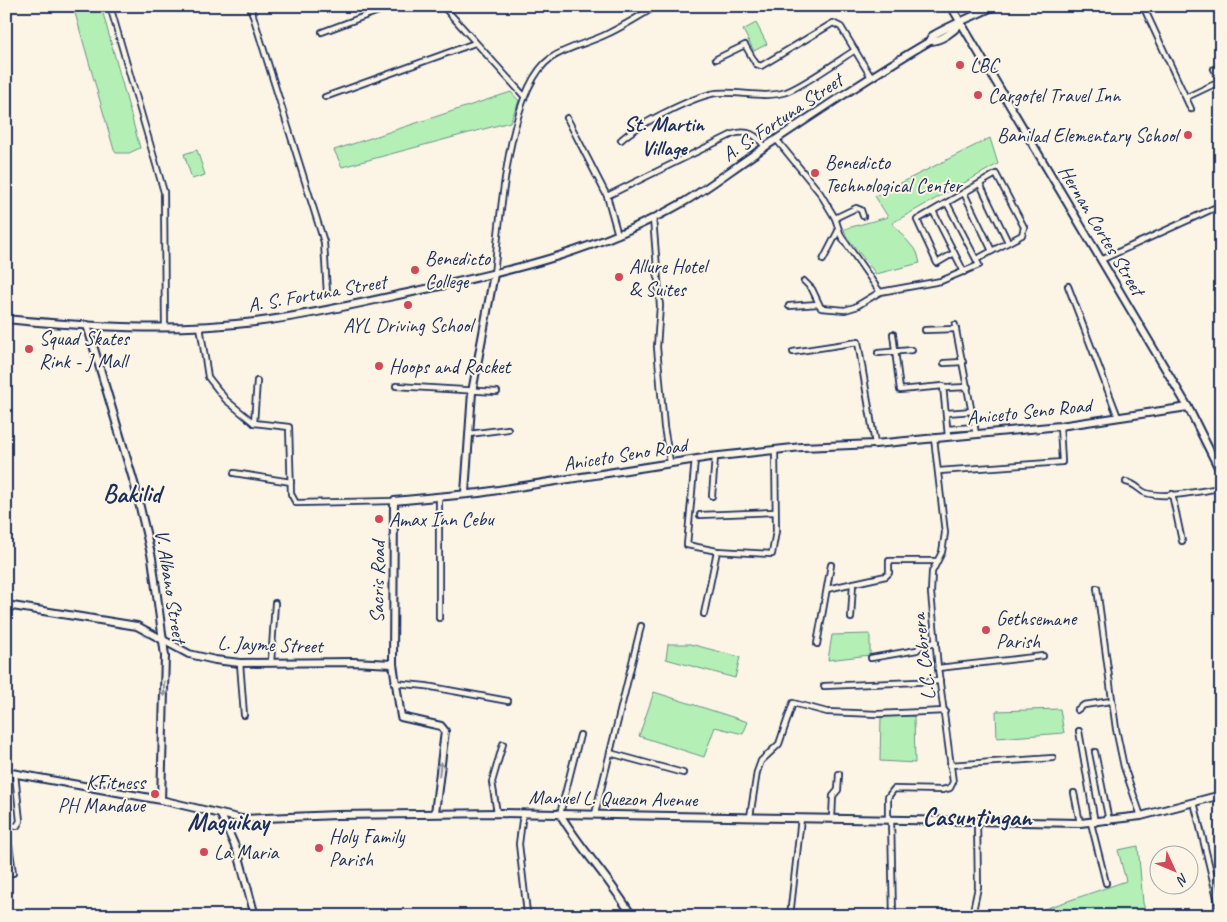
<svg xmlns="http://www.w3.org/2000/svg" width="1227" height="922" viewBox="0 0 1227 922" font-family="Caveat,sans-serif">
<rect width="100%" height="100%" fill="#fcf5e5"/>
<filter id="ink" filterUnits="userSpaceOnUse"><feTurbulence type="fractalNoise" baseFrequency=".02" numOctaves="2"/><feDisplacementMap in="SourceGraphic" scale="10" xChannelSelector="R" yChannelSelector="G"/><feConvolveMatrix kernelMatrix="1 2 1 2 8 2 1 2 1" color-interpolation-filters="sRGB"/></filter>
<g filter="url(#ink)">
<g fill="#b4f0b5" stroke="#68908a">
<polygon points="73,6 101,6 140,148 129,153 116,153 114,150"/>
<polygon points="756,23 767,44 754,51 743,30"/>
<polygon points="511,92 519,101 510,122 342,167 334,150"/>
<polygon points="990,138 998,164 892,223 917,252 920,263 876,274 846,236 844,229 888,217 875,196"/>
<polygon points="197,150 205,175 192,179 184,154"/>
<polygon points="870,634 870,655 828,660 832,635"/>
<polygon points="668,644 690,644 740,657 735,678 666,659"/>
<polygon points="654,692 748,722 743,734 715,727 704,757 639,736"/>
<polygon points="1060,709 1064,733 997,738 996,711"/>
<polygon points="881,716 914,716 915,763 880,761"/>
<polygon points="1138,846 1143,903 1147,916 1024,916 1126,881 1118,850"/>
</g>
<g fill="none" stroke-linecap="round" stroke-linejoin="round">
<defs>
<g id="street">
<polyline points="110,6 164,192 165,326"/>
<polyline points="250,6 324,242 327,294"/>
<polyline points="443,6 524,96"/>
<polyline points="1143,6 1191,109"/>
<polyline points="322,32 392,6"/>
<polyline points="716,59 745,45 756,64 761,66 833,23 841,27 871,77"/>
<polyline points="1214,69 1221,81"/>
<polyline points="325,97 475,43"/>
<polyline points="1187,97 1221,81"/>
<polyline points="567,118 607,196 618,235"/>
<polyline points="776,139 820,193 835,218 841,236 880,292"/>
<path d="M621,140c16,-15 75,-45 96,-47 23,-2 47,6 69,-1 17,-6 52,-31 69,-42"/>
<polyline points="980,184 1008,242"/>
<polyline points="964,193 992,251"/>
<path d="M607,196l126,-62c15,-4 23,0 32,13"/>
<polyline points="933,211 964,272"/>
<polyline points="653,218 660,306 657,347 664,427 670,462"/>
<polyline points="835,218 856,208 861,210 863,216"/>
<polyline points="954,253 937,263 917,220 996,174 1024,227 1022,235 977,259"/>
<polyline points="823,260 838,231"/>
<polyline points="1101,260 1221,205"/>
<path d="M494,274c6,-51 13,-185 57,-216 16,-11 38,-15 56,-24 17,-8 33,-18 49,-28"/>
<polyline points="804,281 812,289 821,308 845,310 855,307 880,292 941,281 979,265 947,203"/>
<polyline points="1068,286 1118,417"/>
<polyline points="789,306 818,304"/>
<polyline points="955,325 976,434"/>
<polyline points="200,326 208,377 226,400 254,423 289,427 291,494 296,503 394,501"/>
<polyline points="925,330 956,329"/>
<polyline points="893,334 900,390 943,386 948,436"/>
<polyline points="793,352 858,342 875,444"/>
<polyline points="878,353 912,350"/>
<polyline points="944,363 963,362"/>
<polyline points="396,386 497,392"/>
<polyline points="945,388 968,387"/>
<polyline points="947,413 973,411"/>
<polyline points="254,423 257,381"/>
<polyline points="948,429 975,427"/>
<polyline points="469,434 508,429"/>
<polyline points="695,459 687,545 717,551 772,554 776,531 775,450"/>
<polyline points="939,471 1062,462 1060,426"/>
<polyline points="234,473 291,482"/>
<path d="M1126,482c11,2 13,9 20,11 21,6 53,-2 75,-5"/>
<polyline points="1172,494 1182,541"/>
<polyline points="439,496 439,618"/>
<polyline points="712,496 715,457"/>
<polyline points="700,515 775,512"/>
<polyline points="1097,588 1116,729 1124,767 1141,816"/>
<polyline points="827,589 886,576 889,573 889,561 937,561"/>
<polyline points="1220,613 1221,611"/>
<polyline points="704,614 717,551"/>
<polyline points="851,618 853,583"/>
<polyline points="817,644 831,565"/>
<polyline points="871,658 917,650 921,646 936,642"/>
<polyline points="240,663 244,715"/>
<polyline points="271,663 275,603"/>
<polyline points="938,668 1043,656"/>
<polyline points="394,683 426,686 508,701"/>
<polyline points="824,686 940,681"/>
<polyline points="1077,710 1084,705 1111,701"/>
<polyline points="1079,731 1095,823"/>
<polyline points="1095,752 1109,821"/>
<polyline points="610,753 683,773"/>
<polyline points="950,765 1053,758"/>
<polyline points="1074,793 1080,823"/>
<polyline points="1194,802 1221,914"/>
<polyline points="497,813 492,782 503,744"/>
<polyline points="523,813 519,844 527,913"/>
<polyline points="560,814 580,735"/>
<polyline points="595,814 641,626"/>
<polyline points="750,817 757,772 761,761 779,744 793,703 827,712 878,714 945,711"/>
<polyline points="832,818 833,796 838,790 839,774"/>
<polyline points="888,819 888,797 894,789 942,790 950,788 953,782 938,668 931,593 932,572 942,552 945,533 934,438"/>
<polyline points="891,819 893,916"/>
<polyline points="1091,823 1106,883"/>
<polyline points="13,873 7,830 9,826 17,826 20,821 15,774"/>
<polyline points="790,916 801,818"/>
<polyline points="972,916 978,887 977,821"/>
</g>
<g id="secondary">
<polyline points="951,6 1188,407 1221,473"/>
<path d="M930,41l2,-5c20,-12 41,-19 62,-30"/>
<path d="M6,319c82,8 167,13 249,3 57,-7 114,-21 171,-33 93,-20 174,-39 258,-87 27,-16 52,-36 78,-53 55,-37 110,-74 168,-108 11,0 23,-9 31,-18"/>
<polyline points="87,325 135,486 152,558 165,656 161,800"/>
<polyline points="465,493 472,392 494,274"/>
<polyline points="6,605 137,626 189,654 215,660 240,663 353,662 393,664"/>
<polyline points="6,772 161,800 242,819 337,815 502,813 1080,823 1141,816 1221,795"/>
<polyline points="435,813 445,731 441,726 401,717 393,664 394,501 479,493 710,457 802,447 875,444 1060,426 1188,407"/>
<path d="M560,814c21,36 51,66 72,102"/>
<polyline points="221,815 238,853 255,916"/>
</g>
</defs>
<use href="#street" stroke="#1b2f5e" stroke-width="8"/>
<use href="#secondary" stroke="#1b2f5e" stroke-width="10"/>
<use href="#street" stroke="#fcf5e5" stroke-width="4.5"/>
<use href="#secondary" stroke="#fcf5e5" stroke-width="6"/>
</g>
<defs><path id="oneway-shaft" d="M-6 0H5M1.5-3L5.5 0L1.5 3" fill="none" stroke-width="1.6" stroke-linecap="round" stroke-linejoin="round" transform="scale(1.25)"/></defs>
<g stroke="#8c92a2">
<use href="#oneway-shaft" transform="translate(164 689) rotate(91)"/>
<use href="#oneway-shaft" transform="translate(440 769) rotate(-83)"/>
</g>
</g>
<g fill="#d1495b" stroke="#fcf5e5" stroke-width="2">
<circle cx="960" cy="65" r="5"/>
<circle cx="978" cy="95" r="5"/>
<circle cx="1188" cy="135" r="5"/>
<circle cx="815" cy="173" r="5"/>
<circle cx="415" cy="270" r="5"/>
<circle cx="619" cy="277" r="5"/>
<circle cx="408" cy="305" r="5"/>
<circle cx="29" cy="349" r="5"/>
<circle cx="379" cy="366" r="5"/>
<circle cx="379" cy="519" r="5"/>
<circle cx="986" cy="630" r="5"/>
<circle cx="155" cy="794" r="5"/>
<circle cx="319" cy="848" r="5"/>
<circle cx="204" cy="852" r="5"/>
</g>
<g text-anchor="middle" stroke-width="4" stroke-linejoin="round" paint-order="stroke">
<g font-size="20" fill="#1b2f5e" stroke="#fcf5e5" text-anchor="start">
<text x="970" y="72">LBC</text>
<text x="988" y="102">Cargotel Travel Inn</text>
<text x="1178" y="142" text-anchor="end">Banilad Elementary School</text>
<text x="825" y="169">Benedicto<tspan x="825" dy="23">Technological Center</tspan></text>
<text x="425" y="265">Benedicto<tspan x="425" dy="23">College</tspan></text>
<text x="629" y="273">Allure Hotel<tspan x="629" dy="23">&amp; Suites</tspan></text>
<text x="408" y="332" text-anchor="middle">AYL Driving School</text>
<text x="39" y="345">Squad Skates<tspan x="39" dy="23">Rink - J Mall</tspan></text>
<text x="389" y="373">Hoops and Racket</text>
<text x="389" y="526">Amax Inn Cebu</text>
<text x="996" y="625">Gethsemane<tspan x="996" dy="23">Parish</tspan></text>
<text x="145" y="789" text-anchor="end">KFitness<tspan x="145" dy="23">PH Mandaue</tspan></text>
<text x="329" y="843">Holy Family<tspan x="329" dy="23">Parish</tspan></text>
<text x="214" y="859">La Maria</text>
</g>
<g font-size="20" fill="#1b2f5e" stroke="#fcf5e5">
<text transform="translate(782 117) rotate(-34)" y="7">A. S. Fortuna Street</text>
<text transform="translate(1102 230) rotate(59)" y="7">Hernan Cortes Street</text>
<text transform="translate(317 293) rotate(-10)" y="7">A. S. Fortuna Street</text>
<text transform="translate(1029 411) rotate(-6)" y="7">Aniceto Seno Road</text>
<text transform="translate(625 454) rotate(-9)" y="7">Aniceto Seno Road</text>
<text transform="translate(377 582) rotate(-89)" y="7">Sacris Road</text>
<text transform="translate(171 586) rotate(81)" y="7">V. Albano Street</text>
<text transform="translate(270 644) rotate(2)" y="7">L. Jayme Street</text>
<text transform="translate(923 657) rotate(-97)" y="7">L.C. Cabrera</text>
<text transform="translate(613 798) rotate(1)" y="7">Manuel L. Quezon Avenue</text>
</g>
<g font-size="21" font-weight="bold" fill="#1b2f5e" stroke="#fcf5e5">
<text x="664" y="131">St. Martin<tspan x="664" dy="24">Village</tspan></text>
</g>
<g font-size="25" font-weight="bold" fill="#1b2f5e" stroke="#fcf5e5">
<text x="132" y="502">Bakilid</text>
<text x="977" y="825">Casuntingan</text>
<text x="228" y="830">Maguikay</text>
</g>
</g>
<rect width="1227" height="922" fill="none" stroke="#fcf5e5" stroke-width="25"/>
<rect x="12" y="12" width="1202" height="897" fill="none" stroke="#1b2f5e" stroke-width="2" filter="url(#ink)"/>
<g transform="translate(1174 870) rotate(134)"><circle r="24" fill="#fcf5e5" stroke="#a2a6af"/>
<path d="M0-4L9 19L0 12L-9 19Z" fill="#d1495b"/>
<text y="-8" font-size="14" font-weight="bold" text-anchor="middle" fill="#1b2f5e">N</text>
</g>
</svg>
